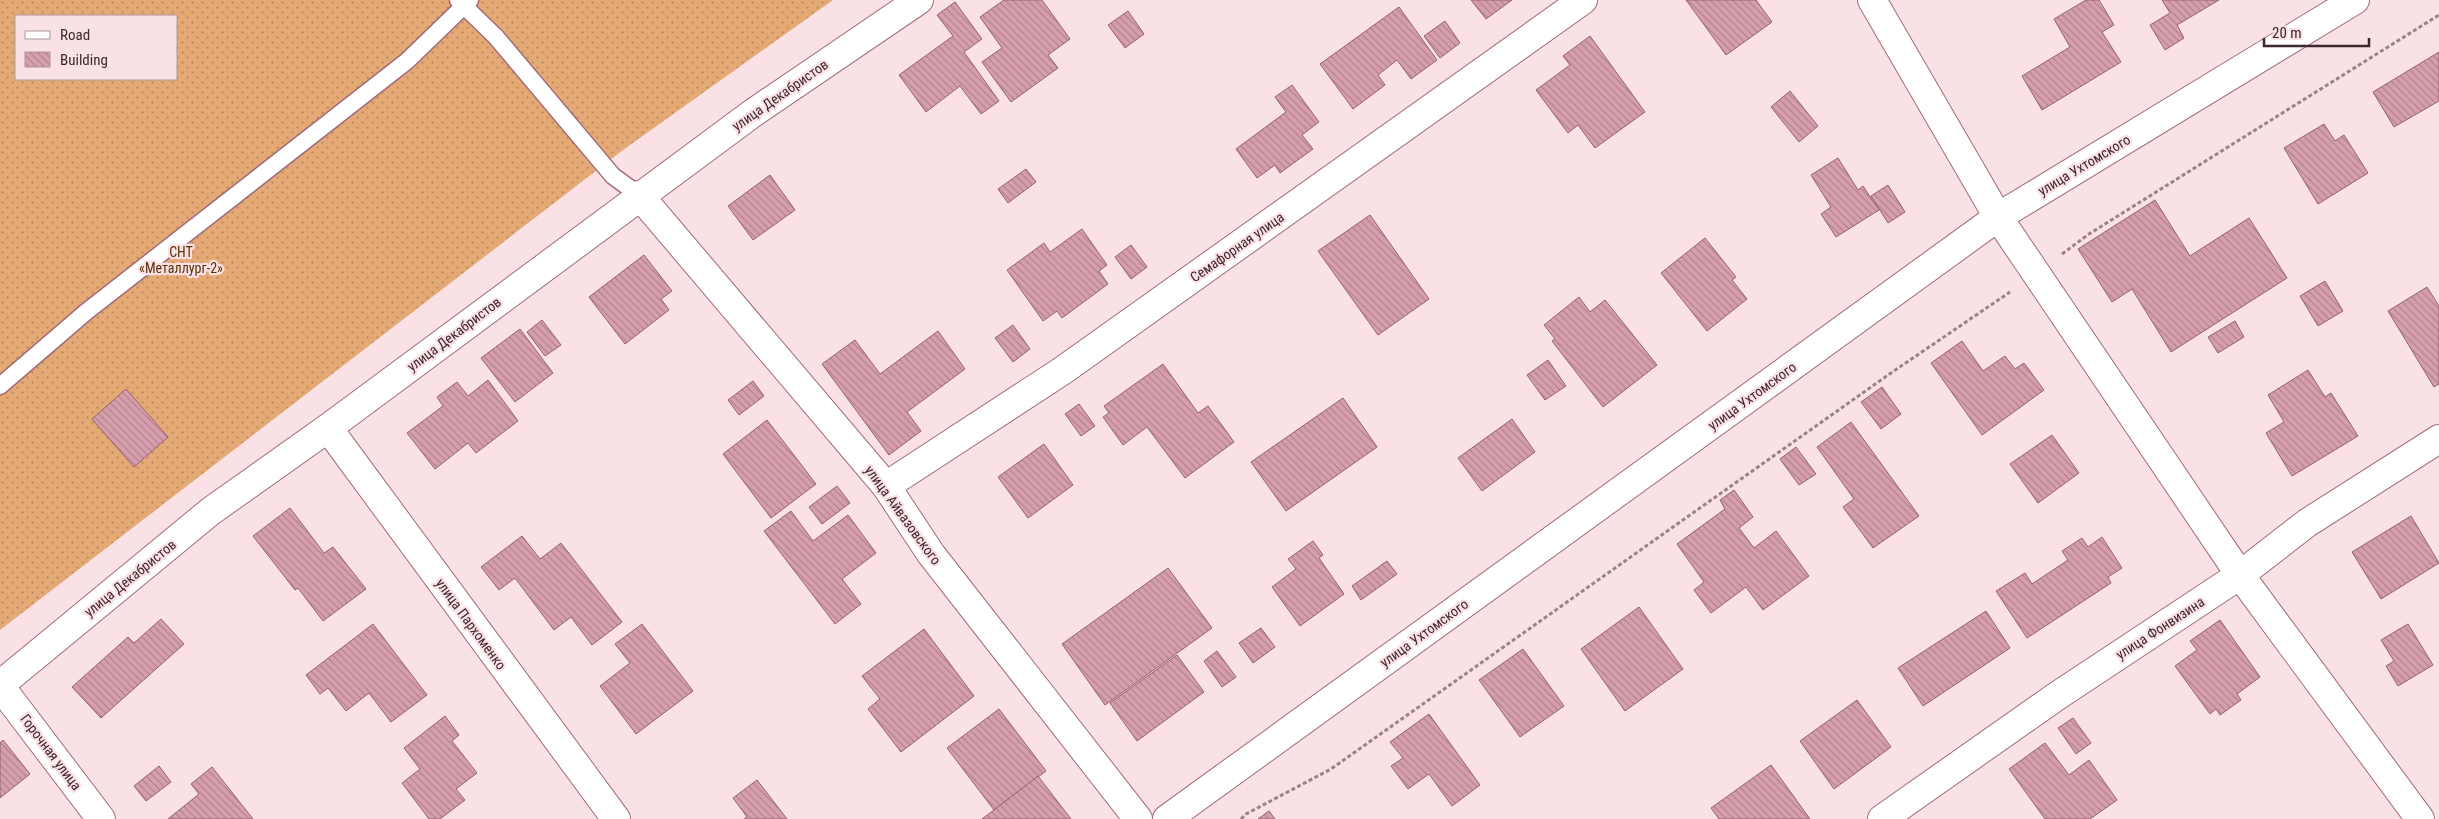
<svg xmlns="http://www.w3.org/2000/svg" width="2439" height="819" viewBox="0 0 2439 819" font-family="'Roboto Condensed',sans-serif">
<defs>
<pattern id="garden-dots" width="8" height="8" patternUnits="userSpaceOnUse" patternTransform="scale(1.25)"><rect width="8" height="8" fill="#e4a974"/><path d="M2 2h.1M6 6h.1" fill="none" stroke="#ba8a5f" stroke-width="1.8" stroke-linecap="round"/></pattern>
<pattern id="building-back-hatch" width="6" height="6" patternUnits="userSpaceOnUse" patternTransform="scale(1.25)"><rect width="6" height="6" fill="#d79fad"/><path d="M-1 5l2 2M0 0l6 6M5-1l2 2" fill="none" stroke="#b0828d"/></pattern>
</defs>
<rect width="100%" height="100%" fill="#f9e1e6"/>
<path fill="url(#garden-dots)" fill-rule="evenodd" d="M0,0h833l-210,150 -623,480zM16,16h160v63h-160z"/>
<g fill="url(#building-back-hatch)" stroke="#95626f">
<polygon points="1004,0 1042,0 1070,39 1048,55 1058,68 1011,102 982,62 1002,48 980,17"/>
<polygon points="1471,0 1512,0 1486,19"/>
<polygon points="1686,0 1756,0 1772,22 1726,55"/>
<polygon points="2086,0 2099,0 2114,25 2102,32 2121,62 2042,110 2022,76 2070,47 2054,19"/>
<polygon points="2162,0 2219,0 2177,25 2184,38 2165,50 2150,25 2170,13"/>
<polygon points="955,2 982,39 964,52 999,101 981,114 960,86 926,112 899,75 953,36 937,15"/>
<polygon points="1399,7 1437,60 1411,79 1397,60 1378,75 1385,85 1353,109 1320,64"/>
<polygon points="1128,11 1144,34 1125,48 1108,25"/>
<polygon points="1445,21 1460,43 1440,58 1424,36"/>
<polygon points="1590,36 1645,112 1595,148 1578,125 1568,133 1536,90 1570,65 1563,56"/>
<polygon points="2439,52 2439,101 2394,127 2373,92"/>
<polygon points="1292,85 1319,122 1302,135 1313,149 1280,173 1275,165 1257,178 1236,149 1286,112 1275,97"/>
<polygon points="1790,91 1818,126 1799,142 1771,107"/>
<polygon points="2324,124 2335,141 2344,135 2368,173 2318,204 2284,148"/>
<polygon points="1838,158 1858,190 1863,186 1879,210 1836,237 1821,214 1831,207 1811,175"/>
<polygon points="1026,169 1036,182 1008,203 998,189"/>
<polygon points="770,175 795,210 753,240 728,206"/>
<polygon points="1888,185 1905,212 1888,223 1871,196"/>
<polygon points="2155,200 2190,256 2249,218 2287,278 2171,352 2132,289 2112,302 2078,249"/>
<polygon points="1370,215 1429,299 1378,335 1318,251"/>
<polygon points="1082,229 1107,265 1099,271 1108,284 1062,318 1057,311 1043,321 1007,270 1044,243 1050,252"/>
<polygon points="1705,238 1736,277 1732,280 1747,299 1707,331 1661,273"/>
<polygon points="1131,245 1147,267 1131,279 1115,257"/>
<polygon points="644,255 672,291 661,299 669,310 625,344 589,297"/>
<polygon points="2325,281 2343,311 2318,326 2300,296"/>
<polygon points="2427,287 2439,306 2439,384 2434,387 2388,311"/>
<polygon points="1579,297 1590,312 1605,300 1657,365 1603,407 1552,341 1555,339 1544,325"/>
<polygon points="542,320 561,345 545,356 527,332"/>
<polygon points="2235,321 2244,337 2218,353 2208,337"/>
<polygon points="1013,325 1030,349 1013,362 995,338"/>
<polygon points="520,329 553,373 515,402 481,358"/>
<polygon points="938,331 965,369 907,412 921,431 889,455 822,364 855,340 880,374"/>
<polygon points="1962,341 1983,371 2005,356 2015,369 2024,363 2044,390 1982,435 1931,363"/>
<polygon points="1548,360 1566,386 1545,400 1527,375"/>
<polygon points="1163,364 1198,413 1208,406 1234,442 1185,478 1147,427 1123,445 1103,417 1109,413 1104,406"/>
<polygon points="2308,370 2325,397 2331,393 2358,436 2292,476 2266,433 2284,422 2268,395"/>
<polygon points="488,380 518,421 476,453 468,443 435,469 407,433 443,406 437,397 457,382 468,396"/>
<polygon points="753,381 764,396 739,415 728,400"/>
<polygon points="1882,387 1901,414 1881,429 1861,402"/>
<polygon points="126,389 168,437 134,467 92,419"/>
<polygon points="1343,398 1377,447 1286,511 1251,462"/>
<polygon points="1079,404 1095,426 1081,436 1065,414"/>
<polygon points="1512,419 1535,452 1482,491 1458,458"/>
<polygon points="767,420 816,484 771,518 723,454"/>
<polygon points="1851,422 1919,516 1873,548 1843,507 1854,499 1817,447"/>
<polygon points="2052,435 2079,473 2038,503 2010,464"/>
<polygon points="1044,444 1073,485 1028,518 998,477"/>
<polygon points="1796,447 1816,474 1799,485 1780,459"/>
<polygon points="837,486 850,503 822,524 809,507"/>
<polygon points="1734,490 1753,517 1739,528 1754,548 1776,531 1809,576 1763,610 1746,587 1711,613 1694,590 1704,582 1677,544 1725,509 1720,500"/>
<polygon points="290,508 324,553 333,547 366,589 323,621 298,588 295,590 253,536"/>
<polygon points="791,511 813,541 848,515 876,553 842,579 861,604 835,624 764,531"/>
<polygon points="2411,516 2439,563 2381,599 2352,552"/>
<polygon points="522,536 540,559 561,543 622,622 592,645 571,617 554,630 515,578 499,590 481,567"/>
<polygon points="2102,537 2122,568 2108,577 2111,583 2027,638 1996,591 2025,573 2032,584 2068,560 2062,551 2082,538 2088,547"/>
<polygon points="1313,541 1323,555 1319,558 1344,594 1300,626 1272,587 1296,569 1288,559"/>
<polygon points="1387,561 1397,574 1361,600 1352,586"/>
<polygon points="1168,568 1212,628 1105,705 1062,644"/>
<polygon points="1639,607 1683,669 1625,711 1581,649"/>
<polygon points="1986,611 2010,648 1923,706 1898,668"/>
<polygon points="161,619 184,644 101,718 72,687 128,637 134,643"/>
<polygon points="2220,620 2260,677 2237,694 2241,700 2220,715 2216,709 2210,714 2175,666 2197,650 2190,641"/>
<polygon points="373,624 427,695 391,722 369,693 346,711 328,688 320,694 306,675"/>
<polygon points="642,624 693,691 636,734 600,686 630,663 615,644"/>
<polygon points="2408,624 2433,665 2398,686 2386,666 2394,661 2381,640"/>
<polygon points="1261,628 1275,647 1253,663 1239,643"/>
<polygon points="924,629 974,696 901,752 868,709 880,699 862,676"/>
<polygon points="1523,649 1564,706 1520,737 1479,680"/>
<polygon points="1217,651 1236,677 1222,687 1204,661"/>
<polygon points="1177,655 1204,692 1137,741 1110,703"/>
<polygon points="1857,700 1891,747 1834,789 1800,741"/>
<polygon points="999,709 1046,771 994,810 947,748"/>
<polygon points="1429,714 1480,785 1452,806 1429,774 1408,789 1391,766 1403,758 1390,742"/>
<polygon points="445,716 459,735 452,741 477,773 456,789 465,800 440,819 429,819 402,783 420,769 404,748"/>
<polygon points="2073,718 2091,743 2076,754 2058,728"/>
<polygon points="3,740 30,774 0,798 0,743"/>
<polygon points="2045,743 2069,775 2089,760 2117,800 2090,819 2045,819 2009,769"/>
<polygon points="1771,765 1810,819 1719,819 1711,808"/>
<polygon points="159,766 171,782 146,801 134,786"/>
<polygon points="212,767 253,819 168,819 199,794 191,784"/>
<polygon points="1038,776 1071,819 982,819 994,810"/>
<polygon points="757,780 787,819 744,819 747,817 733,798"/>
<polygon points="1269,811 1275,819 1258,819"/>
</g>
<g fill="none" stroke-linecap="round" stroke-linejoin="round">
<defs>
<g id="service">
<polyline points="458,0 496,37 613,176 639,195"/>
<polyline points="0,386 86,312 407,61 470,0"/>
</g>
<g id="minor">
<polyline points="1872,0 1998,217 2240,575 2420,819"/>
<polyline points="639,195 886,486 931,554 1138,819"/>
<polyline points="328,428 616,819"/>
<polyline points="886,486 1062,371 1583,0"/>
<polyline points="0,685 211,511 328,428 753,113 919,0"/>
<polyline points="0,686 101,819"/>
<polyline points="1882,819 2057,696 2240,575 2307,523 2439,439"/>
</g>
<polyline id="tertiary" points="1167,819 1998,217 2355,0"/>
</defs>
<use href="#service" stroke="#a16c7a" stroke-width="19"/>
<use href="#minor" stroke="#a16c7a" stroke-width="30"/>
<use href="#tertiary" stroke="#a16c7a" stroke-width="30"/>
<g stroke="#9a8388" stroke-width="3" stroke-dasharray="4 2.5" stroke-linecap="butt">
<polyline points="2062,254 2089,234 2439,15"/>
<polyline points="1241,819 1246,814 1331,769 1888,375 2010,292"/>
</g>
<use href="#service" stroke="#fff" stroke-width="16"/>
<use href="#minor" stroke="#fff" stroke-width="28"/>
<use href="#tertiary" stroke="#fff" stroke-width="28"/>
</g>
<g text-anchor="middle" stroke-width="4.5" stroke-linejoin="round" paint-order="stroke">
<g font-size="14" fill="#3d272c" stroke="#f9e1e6">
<text transform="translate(780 95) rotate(-35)" y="5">улица Декабристов</text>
<text transform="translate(2084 165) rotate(-31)" y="5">улица Ухтомского</text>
<text transform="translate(1237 247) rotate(-35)" y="5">Семафорная улица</text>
<text transform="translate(454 334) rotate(-37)" y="5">улица Декабристов</text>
<text transform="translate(1752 396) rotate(-36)" y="5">улица Ухтомского</text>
<text transform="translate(903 515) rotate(54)" y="5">улица Айвазовского</text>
<text transform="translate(130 578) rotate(-39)" y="5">улица Декабристов</text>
<text transform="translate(471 624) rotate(54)" y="5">улица Пархоменко</text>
<text transform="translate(2160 628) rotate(-33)" y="5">улица Фонвизина</text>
<text transform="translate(1424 633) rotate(-36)" y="5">улица Ухтомского</text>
<text transform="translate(51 752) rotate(53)" y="5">Горочная улица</text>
</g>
<g font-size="14" fill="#593101" stroke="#f9e1e6">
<text x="181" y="257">СНТ<tspan x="181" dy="16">«Металлург-2»</tspan></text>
</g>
</g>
<rect x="15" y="15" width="162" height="65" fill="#f9e1e6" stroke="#ae979c"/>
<rect x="25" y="31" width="25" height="8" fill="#ffffff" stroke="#ae979c"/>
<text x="60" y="40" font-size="15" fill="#3d272c">Road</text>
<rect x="25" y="52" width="25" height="15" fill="url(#building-back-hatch)" stroke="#ae979c"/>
<text x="60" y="65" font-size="15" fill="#3d272c">Building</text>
<path d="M2264 38v8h105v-8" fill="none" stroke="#3d272c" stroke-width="2.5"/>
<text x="2272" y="38" font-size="15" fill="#3d272c" stroke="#f9e1e6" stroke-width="4" paint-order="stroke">20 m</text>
</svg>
